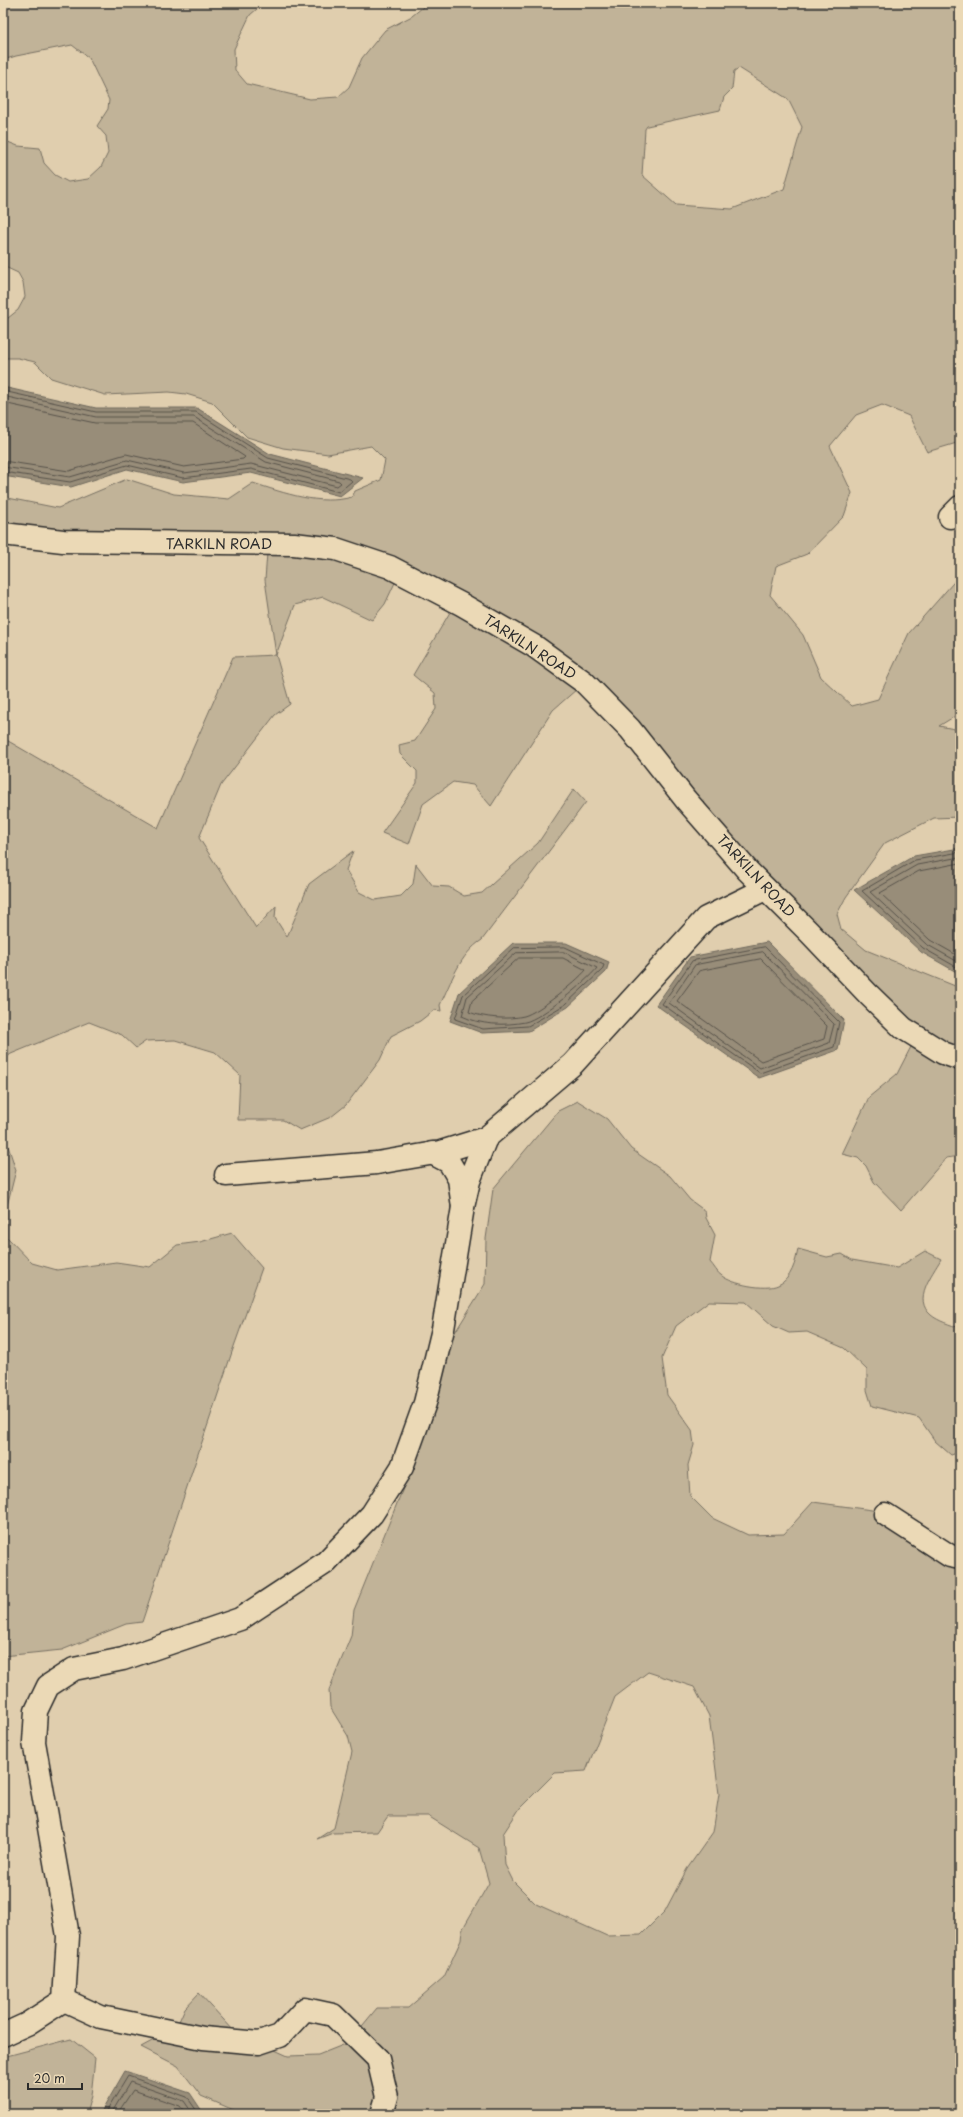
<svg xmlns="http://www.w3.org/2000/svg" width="963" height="2117" viewBox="0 0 963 2117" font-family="'Playpen Sans',sans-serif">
<rect width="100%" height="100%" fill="#e0ceae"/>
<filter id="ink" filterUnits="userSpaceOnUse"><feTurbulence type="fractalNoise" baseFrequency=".025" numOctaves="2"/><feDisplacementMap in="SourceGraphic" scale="8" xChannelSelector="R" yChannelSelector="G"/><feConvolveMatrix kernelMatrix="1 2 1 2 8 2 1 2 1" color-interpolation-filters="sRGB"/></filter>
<g filter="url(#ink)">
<g fill="#c1b398" stroke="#766f62" fill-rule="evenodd">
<path d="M3,3h261l-14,12 -16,34 1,21 12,14 63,15 28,-2 11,-10 13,-29 23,-28 27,-14 16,-13h517l15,4v435l-33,10 -18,-36 -27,-11 -26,10 -26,31 22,47 -8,23 -37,38 -31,12 -6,29 33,40 18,42 31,29 26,-7 31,-66 51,-58v138l-21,13 21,4v87l-26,1 -49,25 -39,54 -9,17 4,15 25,21 94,38v168l-14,2 -45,52 -27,-28 -8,-16 -8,-8 -16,-4 27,-57 28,-23 19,-37 -331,-355 -32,28 -62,96 -18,-21 -20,-3 -30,22 -14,40 -27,-11 35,-50v-12l-17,-17 -1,-9 16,-4 21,-32 -1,-16 -22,-18 43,-73 -56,-30 -15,32 -13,16 -49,-23 -28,8 -19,50 14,49 -15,11 -54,70 -22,53 57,90 20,-22 -1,12 12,19 22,-53 44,-33 -7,19 13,22 16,8 26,-4 12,-12 3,-20 17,22 16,1 15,9 18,-3 56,-50 36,-54 12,13 -104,138c-22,14 -31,42 -42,65l1,6 -7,-1 -14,11 -29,15 -11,24 -34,45 -15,12 -31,13 -17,-10h-45l2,-45 -25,-23 -40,-12 -29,1 -10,7 -14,-13 -33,-13 -78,32 -8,6v-322l155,90 75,-171 43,-2 -11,-75 2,-27 -264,-18v-38l55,11 69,-29 47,15 55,5 24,-16c31,10 67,23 99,14l3,-6 26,-11 4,-20 -14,-14 -43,8 -45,-6 -36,-11 -35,-35 -26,-8 -17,-2 -64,3 -54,-17 -16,-16 -17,-4h-15v-36l15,-12 7,-13 -2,-15 -5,-9 -15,-7v-126l15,6 22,2 4,15 11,12 13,7 20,-3 13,-12 7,-14 -2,-17 -9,-10 11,-17 1,-9 -20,-42 -17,-13 -56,11 -13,4zM739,68l49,31 14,28 -18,62 -52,20 -56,-4 -34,-30 3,-46 2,-3 73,-16 4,-13 8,-8 2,-18z"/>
<path d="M578,1101l29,18 24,30 39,27 20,24 15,11 1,7 9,17 -5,27c4,4 7,11 12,14 10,8 43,15 56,9 13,-5 18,-24 20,-36l29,8 15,-3 10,6 45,8 28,-17 16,8c-9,16 -29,40 -10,56 7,6 20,10 29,13v124l-9,3 -16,-14 -16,-23 -47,-12 -5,-16v-20l-23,-22 -37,-16 -18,1 -16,-7 -27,-24 -37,-1 -33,25 -14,32 5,37 25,35 2,15 -6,20 2,31 22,22 36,17 36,-1 29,-32 66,9 81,50v553h-717l-42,-18 -23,-30 -37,-19 35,-19 9,-20 14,-15 36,39 53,24 30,-1 30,-12 29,-35h31l36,-31 17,-37 1,-10 27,-47 -10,-35 -51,-32h-40l-11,16 -44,1 -16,6 17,-11 18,-76 -4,-16 -18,-29 -1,-17 22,-54 3,-26 79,-196 8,-51 13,-29 31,-50 1,-45 7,-50 65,-78zM648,1672l46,15 15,29 10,78 -6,38 -26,37 -22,42 -24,24 -34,1 -71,-32 -23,-23 -8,-16 -2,-31 17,-26 35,-35 31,-2 29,-74z"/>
<polygon points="3,1142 7,1143 16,1170 7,1206 7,1237 32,1263 57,1270 116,1262 150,1267 177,1245 200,1242 232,1233 262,1268 232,1352 142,1622 126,1624 62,1650 3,1656"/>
<polygon points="71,2039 95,2058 91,2096 86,2114 3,2114 3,2057"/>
</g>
<g fill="#988d79" stroke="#6c665a">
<polygon points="3,387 96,408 197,408 270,454 363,478 340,496 251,473 183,482 127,469 71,487 3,476"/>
<polygon points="960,848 960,974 921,952 854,890 914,856"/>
<polygon points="767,942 844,1020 838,1050 759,1078 656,1005 690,957"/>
<polygon points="513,943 566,943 609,962 606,972 568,1007 529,1031 482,1033 450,1021 459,993"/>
<polygon points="125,2071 190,2093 204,2114 100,2114"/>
</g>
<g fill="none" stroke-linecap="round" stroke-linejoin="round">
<g stroke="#57524a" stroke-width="1">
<polyline points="3,391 96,412 196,412 268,458 350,479 352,481 339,492 251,469 183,478 127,465 70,482 3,472"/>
<polyline points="3,396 96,417 194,417 266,462 339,481 341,483 337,486 251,464 184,473 127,460 70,477 3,467"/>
<polyline points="3,403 95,423 193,423 245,457 243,459 184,467 126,454 69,471 3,461"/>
<polyline points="960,852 915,860 862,891 923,948 960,969"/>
<polyline points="960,857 917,865 870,892 926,944 960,963"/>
<polyline points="960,863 919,871 880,893 930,940 960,957"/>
<polygon points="565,947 604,965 602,970 566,1004 528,1026 483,1029 455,1019 463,995 514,948"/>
<polygon points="765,947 839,1022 834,1047 760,1073 662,1004 692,961"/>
<path d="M564,952l33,16c-10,13 -56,51 -72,54 -20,4 -45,3 -63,-6l5,-19 49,-44z"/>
<polygon points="763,952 834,1024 829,1043 760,1068 669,1003 695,965"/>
<path d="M519,958h44l23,12c-10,12 -47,42 -62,46 -16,4 -40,2 -55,-4l3,-11z"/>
<polygon points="761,959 827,1026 824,1039 761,1061 677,1001 699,971"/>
<polyline points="105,2114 128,2076 187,2097 199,2114"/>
<polyline points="111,2114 130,2082 184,2101 193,2114"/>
<polyline points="117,2114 133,2090 180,2106 186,2114"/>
</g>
<defs>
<g id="minor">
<polyline points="950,517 960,507"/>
<polyline points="3,534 63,541 294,544 336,549 390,567 461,604 534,646 584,682 630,729 686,800 748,871 809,932 869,995 903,1028 943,1053 960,1059"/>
<polyline points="432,1153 449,1162 459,1179 463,1207 469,1181 486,1138"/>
<polyline points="226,1175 377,1163 441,1152 486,1138 573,1064 706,918 765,889"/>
<polyline points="885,1514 950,1556 960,1558"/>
<polyline points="64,2000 101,2017 203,2038 259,2043 280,2036 305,2009 333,2015 378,2059 387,2097 382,2114"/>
<polyline points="3,2035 27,2024 64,2000 68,1936 34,1742 36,1711 48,1686 74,1669 123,1659 240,1619 325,1563 372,1514 402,1467 425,1403 443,1329 463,1207"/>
</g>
</defs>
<use href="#minor" stroke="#2b2b2b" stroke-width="25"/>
<use href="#minor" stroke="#ebd9b6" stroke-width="22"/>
</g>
</g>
<g text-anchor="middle" stroke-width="4" stroke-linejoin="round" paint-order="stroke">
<g font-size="14" fill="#2b2b2b" stroke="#ebd9b6">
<text x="219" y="549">TARKILN ROAD</text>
<text transform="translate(530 647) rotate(33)" y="5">TARKILN ROAD</text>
<text transform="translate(756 876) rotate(47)" y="5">TARKILN ROAD</text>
</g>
</g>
<rect width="963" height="2117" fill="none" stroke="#ebd9b6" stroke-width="16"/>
<rect x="8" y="8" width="947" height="2101" fill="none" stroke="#2b2b2b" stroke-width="1.5" filter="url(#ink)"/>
<path d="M28 2083v6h54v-6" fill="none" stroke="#2b2b2b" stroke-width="2"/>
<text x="34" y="2083" font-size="12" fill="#2b2b2b" stroke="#ebd9b6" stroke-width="3" paint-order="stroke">20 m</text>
</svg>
